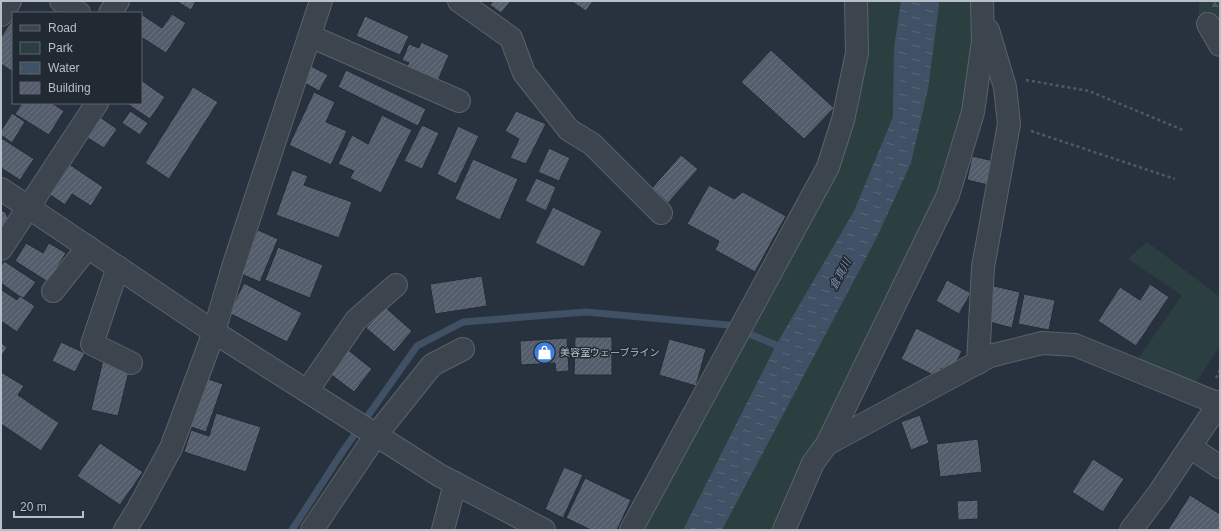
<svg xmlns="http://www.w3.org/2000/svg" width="1221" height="531" viewBox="0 0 1221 531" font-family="Arial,'Noto Sans JP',sans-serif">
<defs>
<pattern id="forest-firs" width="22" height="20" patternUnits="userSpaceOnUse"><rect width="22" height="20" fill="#2b3f40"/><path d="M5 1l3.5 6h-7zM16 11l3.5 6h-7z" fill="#48595a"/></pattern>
<pattern id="water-ripples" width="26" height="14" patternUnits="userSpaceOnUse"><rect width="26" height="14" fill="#405165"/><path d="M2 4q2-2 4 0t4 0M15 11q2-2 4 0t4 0" fill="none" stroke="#5a687a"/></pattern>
<pattern id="building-hatch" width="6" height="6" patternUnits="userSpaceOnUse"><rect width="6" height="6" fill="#545d6b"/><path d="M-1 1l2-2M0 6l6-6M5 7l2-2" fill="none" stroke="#6a727f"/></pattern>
</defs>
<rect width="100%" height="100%" fill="#28323e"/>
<g fill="#2b3f40">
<polygon points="855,1 980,1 976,89 932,228 779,530 631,530 828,167"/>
<polygon points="1147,242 1220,297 1220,345 1194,386 1138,359 1182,295 1128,259"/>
</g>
<polygon fill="url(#forest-firs)" points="1199,1 1220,1 1220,29 1199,21"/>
<polygon fill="url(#water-ripples)" points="901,1 938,1 939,5 928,89 911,163 876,239 722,530 683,530 776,345 854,211 893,117 894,48"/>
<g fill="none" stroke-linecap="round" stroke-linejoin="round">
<g stroke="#405165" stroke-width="7">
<polyline points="752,335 776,345 786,347"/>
<polyline points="292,530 343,451 417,346 463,322 586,312 728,325"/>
</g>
</g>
<g fill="url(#building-hatch)" stroke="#232b35">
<polygon points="176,1 196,1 191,10"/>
<polygon points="493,1 511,1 501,13 490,5"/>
<polygon points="571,1 593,1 586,11"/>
<polygon points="141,14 162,28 172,14 186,23 166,53 141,37"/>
<polygon points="365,16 409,36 400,55 356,36"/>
<polygon points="13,19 13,72 1,64 1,37"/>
<polygon points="421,42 449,55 436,85 404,72 409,63 402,60 409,44 419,48"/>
<polygon points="771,50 834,108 804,139 741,82"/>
<polygon points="311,66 328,75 319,91 303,82"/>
<polygon points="346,70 426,109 418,126 338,87"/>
<polygon points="141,80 165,97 150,119 126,103 141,103"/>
<polygon points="193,87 218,102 169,179 145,163"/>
<polygon points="314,92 335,102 326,122 347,131 331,165 289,145"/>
<polygon points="22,103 52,103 64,111 49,135 15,114"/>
<polygon points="130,111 148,123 140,135 122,123"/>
<polygon points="516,111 546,124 526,164 510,158 519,139 505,131"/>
<polygon points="12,113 25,122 12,143 1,135 1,131"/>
<polygon points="382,115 412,130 381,193 350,178 354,171 338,164 352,135 368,144"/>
<polygon points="100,117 117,129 104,148 86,137"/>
<polygon points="422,125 439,133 422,169 404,161"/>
<polygon points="458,126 479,136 456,184 437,174"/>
<polygon points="3,139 34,159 20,180 1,168 1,141"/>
<polygon points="549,148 570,158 559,181 538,172"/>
<polygon points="681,155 698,169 668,203 652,188"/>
<polygon points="972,156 994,161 988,185 967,180"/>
<polygon points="473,159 518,179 500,220 455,199"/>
<polygon points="66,162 103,187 91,206 72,194 65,205 46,192"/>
<polygon points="292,170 308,176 304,185 352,202 339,238 276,215"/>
<polygon points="536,178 556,187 546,211 525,201"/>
<polygon points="709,185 734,199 743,192 786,216 755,272 715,250 719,241 687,224"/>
<polygon points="553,207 602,231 584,267 535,243"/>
<polygon points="1,210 6,213 9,221 1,233"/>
<polygon points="258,230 278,239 260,282 239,273"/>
<polygon points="26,243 43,253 49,243 66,253 48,282 15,261"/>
<polygon points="278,247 323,265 310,298 265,280"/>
<polygon points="4,261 36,282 23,299 1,283 1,266"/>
<polygon points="482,276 487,306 435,314 430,284"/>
<polygon points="947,280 971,293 959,314 936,301"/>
<polygon points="244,283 302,313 287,342 229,313"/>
<polygon points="1150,284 1169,297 1136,346 1098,321 1120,287 1140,300"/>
<polygon points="994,286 1020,292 1012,328 986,321"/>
<polygon points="2,290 17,300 20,296 35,306 17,332 1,321 1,292"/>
<polygon points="1024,294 1055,300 1049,330 1018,324"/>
<polygon points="385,307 412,331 394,352 366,328"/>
<polygon points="916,328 962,351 951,373 941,368 937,377 901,359"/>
<polygon points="575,337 612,337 612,375 574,375"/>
<polygon points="567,338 569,371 556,372 555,363 521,365 520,341"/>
<polygon points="669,339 706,349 696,386 659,375"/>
<polygon points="61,342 85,353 75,372 52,361"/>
<polygon points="1,343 7,347 1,357"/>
<polygon points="347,349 372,369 354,392 329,373"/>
<polygon points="103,360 130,367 118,416 91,410"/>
<polygon points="1,372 24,386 18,395 59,423 41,451 1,424"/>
<polygon points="202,377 223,384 206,432 185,425"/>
<polygon points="216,413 261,427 246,472 184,452 191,430 209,436"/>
<polygon points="920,415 929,443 911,450 901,422"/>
<polygon points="978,439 982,472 940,477 936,444"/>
<polygon points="100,443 143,472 120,505 77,476"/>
<polygon points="1093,459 1124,479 1103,512 1072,492"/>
<polygon points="564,467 583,475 563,518 545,509"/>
<polygon points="585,478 631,500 617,530 591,530 566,518"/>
<polygon points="1190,495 1220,514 1220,530 1168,530"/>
<polygon points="978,500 978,519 958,520 957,501"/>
</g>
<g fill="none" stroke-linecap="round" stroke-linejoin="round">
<defs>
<g id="minor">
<polyline points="61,1 79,13"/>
<polyline points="459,1 511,38 524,73 569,130 592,144 661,213"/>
<polyline points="110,13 118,1"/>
<polyline points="1,15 10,1"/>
<polyline points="1208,24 1220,45"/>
<polyline points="310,36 459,101"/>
<polyline points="1,189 214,332 439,475 544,530"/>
<polyline points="1,249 97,103"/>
<polyline points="118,267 92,344 131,363"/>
<polyline points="53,291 88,247"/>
<polyline points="978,363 983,267 1009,124 1005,87 988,30"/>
<polyline points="307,391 356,320 396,285"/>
<polyline points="827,444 948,195 973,112 983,41 982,1"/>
<polyline points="1190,447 1220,467"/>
<polyline points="125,530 138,509 171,448 214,332 233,267 321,1"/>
<polyline points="312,530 376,435 432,365 463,349"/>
<polyline points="443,530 455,483"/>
<polyline points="631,530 828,167 843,120 857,53 856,1"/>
<polyline points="784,530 813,463 827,444 990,356 1042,343 1075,345 1219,404"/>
<polyline points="1131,530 1159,493 1220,402"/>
</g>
</defs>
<use href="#minor" stroke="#5a626b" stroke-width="24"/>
<g stroke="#4a5c5e" stroke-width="2.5" stroke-dasharray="3 3" stroke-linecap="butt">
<polyline points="1026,80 1089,91 1183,130"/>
<polyline points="1031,131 1175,179"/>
<polyline points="1216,378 1220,370"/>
</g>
<use href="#minor" stroke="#3c444e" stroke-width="22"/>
</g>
<defs>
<symbol id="shop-disc" viewBox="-11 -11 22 22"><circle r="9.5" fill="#3f7fe0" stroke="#212933"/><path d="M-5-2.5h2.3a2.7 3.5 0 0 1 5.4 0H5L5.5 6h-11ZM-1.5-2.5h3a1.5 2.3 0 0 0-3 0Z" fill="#fff"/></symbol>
</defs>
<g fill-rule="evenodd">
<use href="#shop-disc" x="532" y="340" width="25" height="25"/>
</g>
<g text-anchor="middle" stroke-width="3" stroke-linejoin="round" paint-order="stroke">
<g font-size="10" fill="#b9bfc8" stroke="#212933" text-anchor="start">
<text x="560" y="356">美容室ウェーブライン</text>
</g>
<g font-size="11" font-style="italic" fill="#7d91a8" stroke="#212933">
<text transform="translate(840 274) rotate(-62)" y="4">倉真川</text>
</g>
</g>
<rect width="1221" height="531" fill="none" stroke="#b9bfc8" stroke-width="4"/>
<rect x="12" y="12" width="130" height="92" fill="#212933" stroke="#5e656f"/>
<rect x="20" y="25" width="20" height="6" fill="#3c444e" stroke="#5e656f"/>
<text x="48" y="32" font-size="12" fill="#b9bfc8">Road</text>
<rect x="20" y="42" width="20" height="12" fill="#2b3f40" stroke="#5e656f"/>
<text x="48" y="52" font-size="12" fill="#b9bfc8">Park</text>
<rect x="20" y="62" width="20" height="12" fill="url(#water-ripples)" stroke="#5e656f"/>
<text x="48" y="72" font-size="12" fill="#b9bfc8">Water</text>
<rect x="20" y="82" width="20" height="12" fill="url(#building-hatch)" stroke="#5e656f"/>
<text x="48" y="92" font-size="12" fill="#b9bfc8">Building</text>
<path d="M14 511v6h69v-6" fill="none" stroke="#b9bfc8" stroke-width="2"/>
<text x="20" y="511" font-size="12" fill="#b9bfc8" stroke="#212933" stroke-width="3" paint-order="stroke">20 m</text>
</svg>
